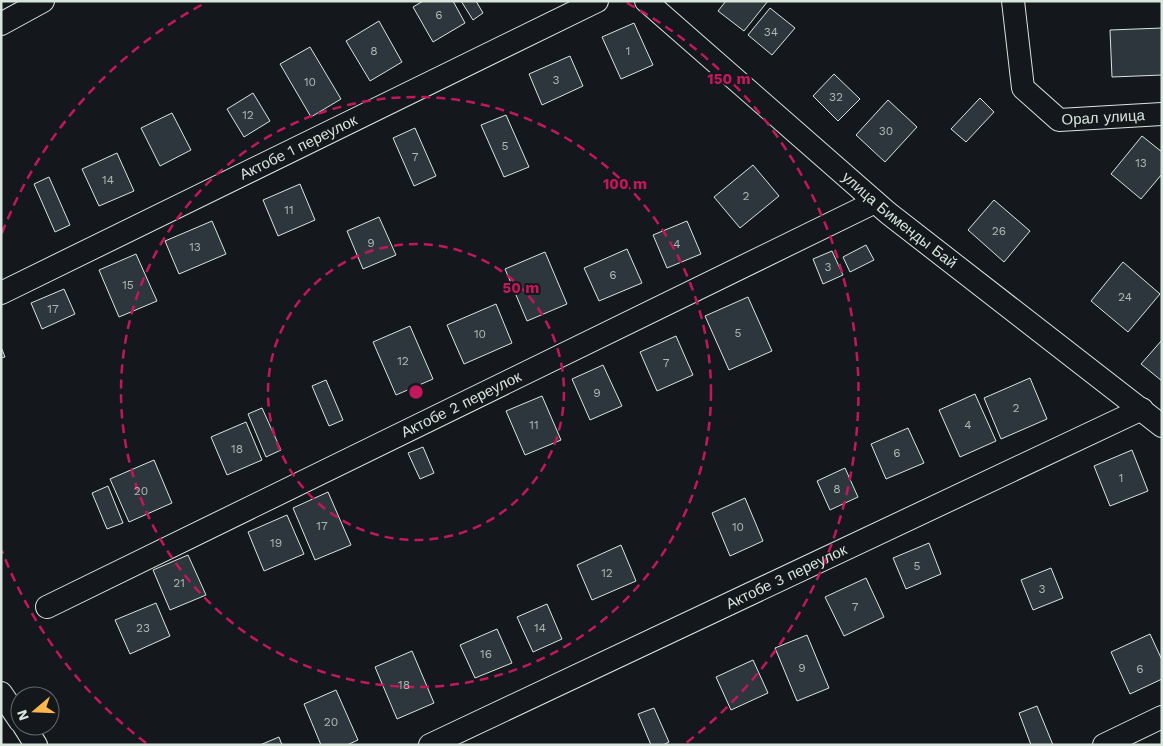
<svg xmlns="http://www.w3.org/2000/svg" width="1163" height="746" viewBox="0 0 1163 746" font-family="'Work Sans',sans-serif">
<rect width="100%" height="100%" fill="#14181c"/>
<g fill="#2c363c" stroke="#d8e6dc">
<polygon points="423,1 453,1 465,23 433,42 413,7"/>
<polygon points="461,1 476,1 483,13 473,20"/>
<polygon points="726,1 768,1 744,31 718,11"/>
<polygon points="770,8 795,28 772,55 748,35"/>
<polygon points="379,21 402,62 370,81 346,41"/>
<polygon points="634,23 653,65 621,79 602,37"/>
<polygon points="1162,28 1162,75 1112,77 1110,30"/>
<polygon points="310,47 341,99 311,117 280,64"/>
<polygon points="570,56 583,86 542,105 529,74"/>
<polygon points="834,74 860,99 838,121 813,96"/>
<polygon points="253,93 270,121 244,137 227,109"/>
<polygon points="980,98 994,112 966,142 951,129"/>
<polygon points="888,100 917,127 885,162 856,135"/>
<polygon points="172,113 191,150 160,166 141,128"/>
<polygon points="506,115 529,167 504,177 481,125"/>
<polygon points="415,128 436,176 414,186 393,138"/>
<polygon points="1142,136 1162,152 1162,174 1141,199 1111,174"/>
<polygon points="117,153 134,191 99,206 82,169"/>
<polygon points="753,165 779,196 740,228 714,197"/>
<polygon points="49,177 70,225 55,232 34,184"/>
<polygon points="300,184 315,220 278,236 263,200"/>
<polygon points="994,200 1030,231 1004,262 968,230"/>
<polygon points="379,217 396,255 363,269 347,231"/>
<polygon points="212,221 226,254 179,274 165,241"/>
<polygon points="687,221 701,254 667,268 653,235"/>
<polygon points="866,245 874,260 850,272 843,257"/>
<polygon points="627,249 642,283 599,301 584,268"/>
<polygon points="832,251 843,275 823,284 813,259"/>
<polygon points="545,252 567,304 527,321 505,269"/>
<polygon points="136,254 157,301 119,317 99,270"/>
<polygon points="1123,262 1160,294 1128,332 1091,301"/>
<polygon points="64,289 75,314 42,329 31,303"/>
<polygon points="748,297 772,351 729,370 705,316"/>
<polygon points="496,304 512,343 464,364 447,325"/>
<polygon points="410,326 433,379 396,395 373,342"/>
<polygon points="676,336 693,375 657,391 640,352"/>
<polygon points="1162,340 1162,381 1141,364"/>
<polygon points="1,347 5,357 1,358"/>
<polygon points="603,365 622,406 590,420 572,379"/>
<polygon points="1030,378 1047,419 1001,439 984,398"/>
<polygon points="326,380 343,420 329,426 312,386"/>
<polygon points="975,394 996,441 960,457 939,410"/>
<polygon points="542,396 561,440 525,455 506,411"/>
<polygon points="262,408 281,450 266,457 248,414"/>
<polygon points="246,422 262,460 227,475 211,437"/>
<polygon points="908,428 924,463 886,479 871,444"/>
<polygon points="423,447 434,473 420,479 408,453"/>
<polygon points="1132,450 1148,491 1110,506 1094,466"/>
<polygon points="154,460 172,503 129,522 110,479"/>
<polygon points="845,468 858,497 830,510 817,481"/>
<polygon points="108,486 123,523 107,529 92,493"/>
<polygon points="328,492 351,545 315,560 293,508"/>
<polygon points="745,498 763,541 730,556 712,513"/>
<polygon points="287,515 304,554 264,571 248,532"/>
<polygon points="929,543 941,574 906,589 893,558"/>
<polygon points="621,545 636,581 592,600 577,565"/>
<polygon points="188,555 206,595 170,610 153,570"/>
<polygon points="1051,568 1063,598 1033,610 1021,580"/>
<polygon points="866,578 884,617 844,636 825,597"/>
<polygon points="156,603 170,636 130,654 115,620"/>
<polygon points="547,604 562,639 533,652 517,617"/>
<polygon points="497,629 512,663 475,678 460,645"/>
<polygon points="1150,634 1162,660 1162,679 1130,694 1111,652"/>
<polygon points="807,635 829,688 797,701 775,648"/>
<polygon points="412,651 434,703 397,719 375,667"/>
<polygon points="753,660 768,693 731,710 716,677"/>
<polygon points="336,690 358,740 347,745 321,745 304,704"/>
<polygon points="1037,706 1053,745 1031,745 1019,713"/>
<polygon points="654,708 669,742 663,745 651,745 638,714"/>
<polygon points="279,737 282,745 260,745"/>
</g>
<g fill="none" stroke-linecap="round" stroke-linejoin="round">
<defs>
<g id="minor">
<path id="s1" d="M646,1l242,212 274,213"/>
<path id="s2" d="M1013,1l10,87 36,32 103,-6"/>
<polyline points="1,24 43,1"/>
<path id="s3" d="M1,293l596,-292"/>
<path id="s4" d="M47,607l828,-405"/>
<polyline points="1,693 20,721"/>
<polyline points="24,726 36,745"/>
<path id="s5" d="M430,745l712,-336"/>
<polyline points="1104,745 1162,717"/>
</g>
</defs>
<use href="#minor" stroke="#d8e6dc" stroke-width="24"/>
<use href="#minor" stroke="#14181c" stroke-width="22"/>
</g>
<g fill="none" stroke="#c2185b" stroke-width="2.5" stroke-dasharray="9 6">
<circle cx="416" cy="392" r="148"/>
<circle cx="416" cy="392" r="295"/>
<path d="M146 743A443 443 0 0 1 2 551M2 233A443 443 0 0 1 205 3M627 3A443 443 0 0 1 686 743"/>
</g>
<g text-anchor="middle" stroke-width="4" stroke-linejoin="round" paint-order="stroke">
<g font-size="12" fill="#adbab4">
<text x="439" y="19">6</text>
<text x="771" y="36">34</text>
<text x="374" y="55">8</text>
<text x="628" y="55">1</text>
<text x="556" y="84">3</text>
<text x="310" y="86">10</text>
<text x="836" y="101">32</text>
<text x="248" y="119">12</text>
<text x="886" y="135">30</text>
<text x="505" y="150">5</text>
<text x="415" y="161">7</text>
<text x="1141" y="167">13</text>
<text x="108" y="184">14</text>
<text x="746" y="200">2</text>
<text x="289" y="214">11</text>
<text x="999" y="235">26</text>
<text x="371" y="247">9</text>
<text x="677" y="248">4</text>
<text x="195" y="251">13</text>
<text x="828" y="271">3</text>
<text x="613" y="279">6</text>
<text x="128" y="289">15</text>
<text x="1125" y="301">24</text>
<text x="53" y="313">17</text>
<text x="738" y="337">5</text>
<text x="480" y="338">10</text>
<text x="403" y="365">12</text>
<text x="666" y="367">7</text>
<text x="597" y="397">9</text>
<text x="1016" y="412">2</text>
<text x="534" y="429">11</text>
<text x="968" y="429">4</text>
<text x="237" y="453">18</text>
<text x="897" y="457">6</text>
<text x="1121" y="482">1</text>
<text x="837" y="493">8</text>
<text x="141" y="495">20</text>
<text x="322" y="530">17</text>
<text x="738" y="531">10</text>
<text x="276" y="547">19</text>
<text x="917" y="570">5</text>
<text x="607" y="577">12</text>
<text x="179" y="587">21</text>
<text x="1042" y="593">3</text>
<text x="855" y="611">7</text>
<text x="143" y="632">23</text>
<text x="540" y="632">14</text>
<text x="486" y="658">16</text>
<text x="802" y="672">9</text>
<text x="1140" y="673">6</text>
<text x="404" y="689">18</text>
<text x="331" y="726">20</text>
</g>
<g font-size="15" fill="#d8e6dc" stroke="#14181c">
<text dy="5" stroke="none"><textPath href="#s2" startOffset="180">Орал улица</textPath></text>
<text dy="5" stroke="none"><textPath href="#s3" startOffset="331">Актобе 1 переулок</textPath></text>
<text dy="5" stroke="none"><textPath href="#s1" startOffset="335">улица Бименды Бай</textPath></text>
<text dy="5" stroke="none"><textPath href="#s4" startOffset="461">Актобе 2 переулок</textPath></text>
<text dy="5" stroke="none"><textPath href="#s5" startOffset="394">Актобе 3 переулок</textPath></text>
</g>
</g>
<circle cx="416" cy="392" r="8" fill="#c2185b" stroke="#14181c" stroke-width="2.5"/>
<g font-size="15" text-anchor="middle" font-weight="bold" fill="#c2185b" stroke="#14181c" stroke-width="4" stroke-linejoin="round" paint-order="stroke">
<text x="729" y="84">150 m</text>
<text x="625" y="189">100 m</text>
<text x="521" y="293">50 m</text>
</g>
<rect width="1163" height="746" fill="none" stroke="#d8e6dc" stroke-width="5"/>
<g transform="translate(35 711) rotate(251)"><circle r="24" fill="#14181c" stroke="#626a69"/>
<path d="M0-4L9 19L0 12L-9 19Z" fill="#ffb74d"/>
<text y="-8" font-size="14" font-weight="bold" text-anchor="middle" fill="#d8e6dc">N</text>
</g>
</svg>
